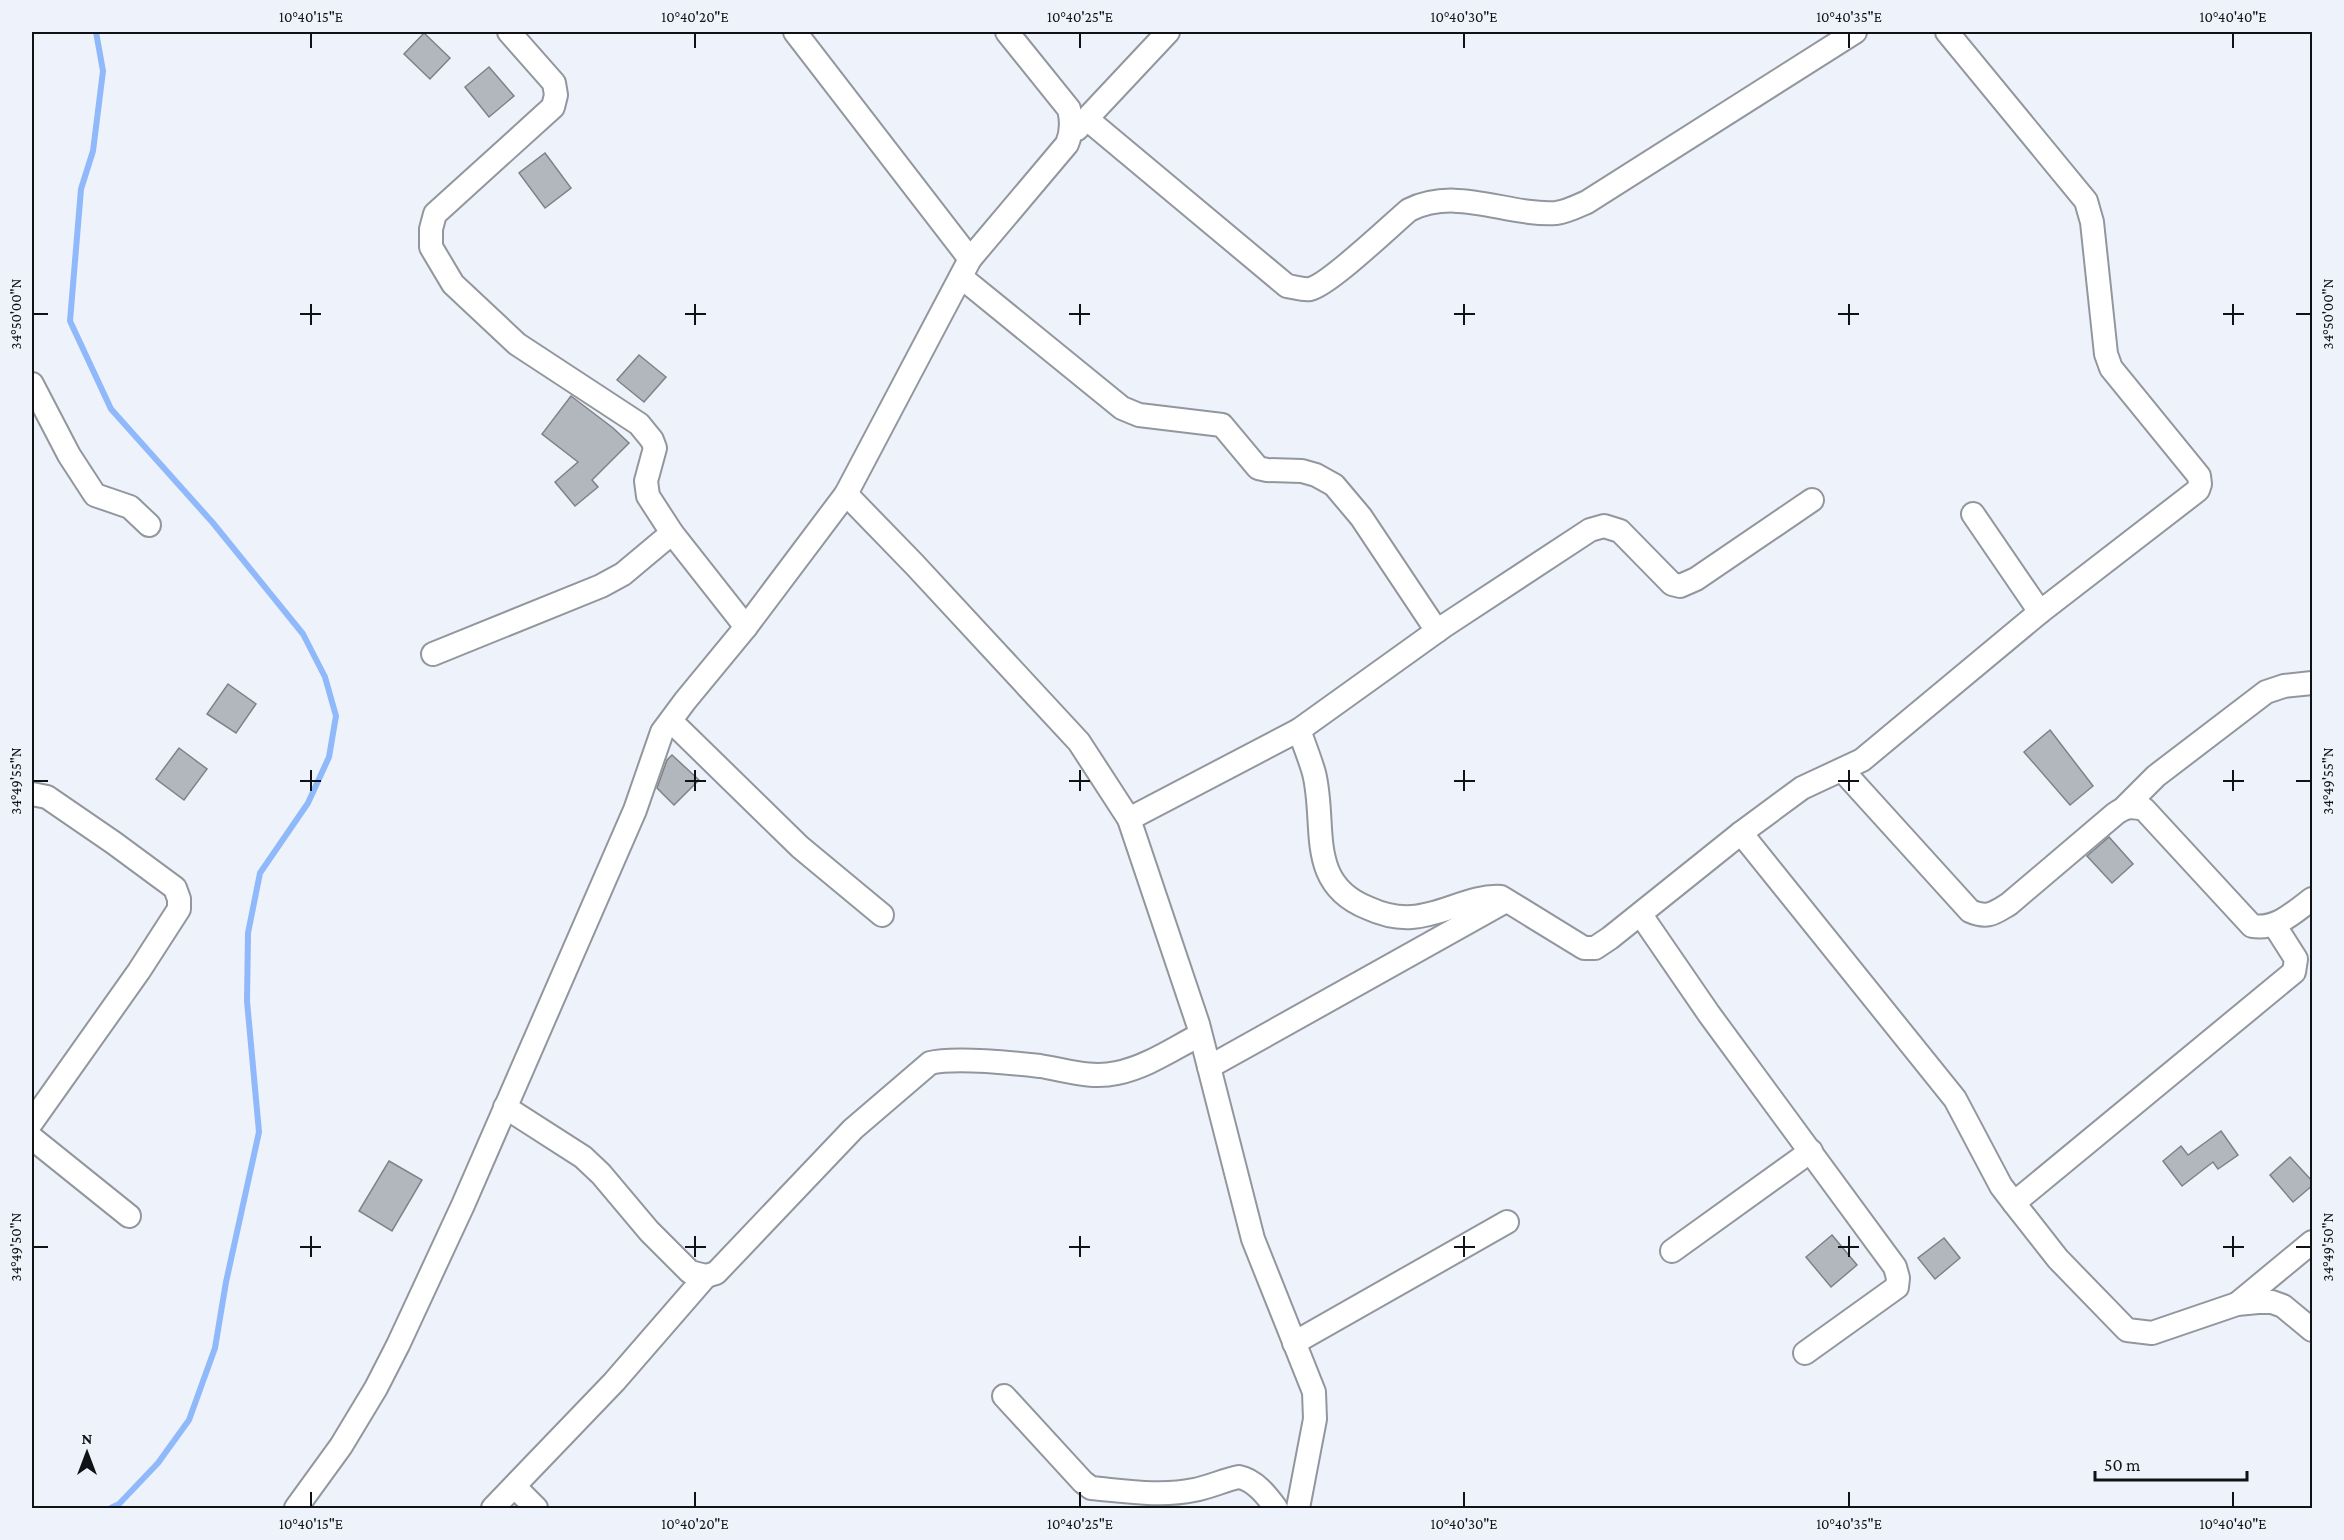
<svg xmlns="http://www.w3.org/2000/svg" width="2344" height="1540" viewBox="0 0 2344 1540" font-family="'Crimson Pro',serif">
<rect width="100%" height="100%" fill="#eef2fa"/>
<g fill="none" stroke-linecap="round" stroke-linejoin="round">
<polyline stroke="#8fb9fa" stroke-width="6" points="96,32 103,71 93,151 81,189 70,321 111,409 213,523 303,634 325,677 336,716 329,757 308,803 260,873 248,933 247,1001 259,1132 226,1282 215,1348 189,1420 158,1463 119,1504 111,1508"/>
</g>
<g fill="#b2b7be" stroke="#7e8289" stroke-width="1.5">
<polygon points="424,33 450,58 430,79 404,54"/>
<polygon points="489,67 514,96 489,117 465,87"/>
<polygon points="545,153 571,188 545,208 519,173"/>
<polygon points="639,355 666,377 644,402 617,380"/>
<polygon points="571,396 613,428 629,443 592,480 598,487 575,506 555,482 578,462 542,434"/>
<polygon points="228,684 256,704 236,733 207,714"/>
<polygon points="2050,730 2093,786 2070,805 2024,752"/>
<polygon points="179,748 207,769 184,800 156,779"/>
<polygon points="672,755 699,780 674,805 657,788 667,760"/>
<polygon points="2109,837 2133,864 2112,883 2087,856"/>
<polygon points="2221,1131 2238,1155 2218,1169 2213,1162 2182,1186 2163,1161 2181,1146 2188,1155"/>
<polygon points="2290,1157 2313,1182 2313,1185 2293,1202 2270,1175"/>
<polygon points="389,1161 422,1180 392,1231 359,1211"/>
<polygon points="1832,1235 1857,1265 1831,1287 1806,1257"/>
<polygon points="1944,1238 1960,1258 1935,1279 1918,1258"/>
</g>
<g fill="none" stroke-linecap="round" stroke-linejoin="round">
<defs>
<g id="minor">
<polyline points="509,32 554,83 556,95 553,107 435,214 431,229 431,247 453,284 517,344 639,424 652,440 655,448 646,481 648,496 672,533 746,627"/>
<polyline points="795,32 970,259"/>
<path d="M1087,119l200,167c8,1 15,4 23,3 19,-4 81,-64 99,-79 48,-24 98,6 147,3 10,-1 22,-7 31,-11l268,-170"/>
<polyline points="1077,129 1168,32"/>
<polyline points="961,277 1122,408 1139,415 1222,425 1258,468 1267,470 1302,471 1316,475 1334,485 1361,517 1437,631"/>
<polyline points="32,384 69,455 95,495 130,507 149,525"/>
<polyline points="846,494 914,564 1079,742 1129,819 1198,1024 1253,1239 1314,1392 1315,1419 1298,1508"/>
<polyline points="1973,514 2040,612"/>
<polyline points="433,654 601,586 623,574 672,533"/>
<polyline points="671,721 800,847 882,915"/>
<path d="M1299,730c5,14 11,29 15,43 13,52 -9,110 54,135 13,6 30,10 44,9 31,-2 59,-22 89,-20l83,51h11l15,-10 131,-105 61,-45 60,-28 178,-148 158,-122 2,-6 -1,-8 -88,-108 -5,-14 -14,-132 -6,-21 -139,-169"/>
<path d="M1843,771l127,140c18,8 24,2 39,-7l106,-90c11,-8 16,-8 29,-5l108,117c25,4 42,-14 60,-27"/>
<polyline points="32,794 47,797 114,843 175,888 179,899 179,909 139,971 32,1122"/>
<polyline points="2125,807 2156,776 2266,692 2284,686 2312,683"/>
<polyline points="1129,819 1299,730 1444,626 1590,530 1604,526 1620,531 1672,584 1680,586 1696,579 1812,500"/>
<polyline points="1741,833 1955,1099 2001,1186 2014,1203 2058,1259 2127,1330 2152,1333 2237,1304 2258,1302 2272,1302 2283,1306 2312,1330"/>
<polyline points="1641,915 1709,1014 1895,1267 1898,1278 1897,1287 1805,1353"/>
<polyline points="1209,1067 1506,901"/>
<path d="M505,1107l78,50 18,17 48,57 41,41 16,4 10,-3 137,-144 77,-66c24,-6 83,0 110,3 26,4 50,13 77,7 30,-6 57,-25 83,-38"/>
<polyline points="32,1138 129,1216"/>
<polyline points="2014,1203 2294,972 2296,959 2275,926"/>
<polyline points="1672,1251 1811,1151"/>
<polyline points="2237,1304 2312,1242"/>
<polyline points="1294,1343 1507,1222"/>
<path d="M1004,1396l79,86 8,6c34,3 70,9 103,2 16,-3 30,-10 45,-13 16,3 28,19 37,31"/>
<polyline points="515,1487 536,1508"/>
<path d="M296,1508l45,-62 35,-58 22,-43 65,-140 172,-395 27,-78 23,-31 61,-74 100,-133 124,-235 97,-115c5,-12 5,-23 2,-35l-62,-77"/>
<polyline points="493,1508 614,1382 706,1276"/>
</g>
</defs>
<use href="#minor" stroke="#92979e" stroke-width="26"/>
<use href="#minor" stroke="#fff" stroke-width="22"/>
</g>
<path fill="none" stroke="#111215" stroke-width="2" d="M311,33v15M695,33v15M1080,33v15M1464,33v15M1849,33v15M2233,33v15M311,304v21M695,304v21M1080,304v21M1464,304v21M1849,304v21M2233,304v21M33,314h15M300,314h21M685,314h21M1069,314h21M1454,314h21M1838,314h21M2223,314h21M2296,314h15M311,770v21M695,770v21M1080,770v21M1464,770v21M1849,770v21M2233,770v21M33,781h15M300,781h21M685,781h21M1069,781h21M1454,781h21M1838,781h21M2223,781h21M2296,781h15M311,1236v21M695,1236v21M1080,1236v21M1464,1236v21M1849,1236v21M2233,1236v21M33,1247h15M300,1247h21M685,1247h21M1069,1247h21M1454,1247h21M1838,1247h21M2223,1247h21M2296,1247h15M311,1492v15M695,1492v15M1080,1492v15M1464,1492v15M1849,1492v15M2233,1492v15"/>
<rect width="2344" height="1540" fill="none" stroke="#eef2fa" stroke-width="66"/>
<g transform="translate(87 1453)" stroke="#eef2fa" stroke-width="4.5" paint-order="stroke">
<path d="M0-4.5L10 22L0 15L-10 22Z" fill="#111215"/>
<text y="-9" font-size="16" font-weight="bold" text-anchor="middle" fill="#111215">N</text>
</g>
<path d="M2095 1471v9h152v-9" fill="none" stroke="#111215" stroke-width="3"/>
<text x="2104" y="1471" font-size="18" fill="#111215" stroke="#eef2fa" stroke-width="4.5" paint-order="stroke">50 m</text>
<rect x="33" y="33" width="2278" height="1474" fill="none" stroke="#111215" stroke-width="2"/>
<g font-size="15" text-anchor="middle" fill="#111215">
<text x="311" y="22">10°40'15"E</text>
<text x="695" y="22">10°40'20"E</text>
<text x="1080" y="22">10°40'25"E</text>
<text x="1464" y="22">10°40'30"E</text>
<text x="1849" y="22">10°40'35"E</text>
<text x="2233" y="22">10°40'40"E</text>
<text transform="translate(16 314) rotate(-90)" y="5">34°50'00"N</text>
<text transform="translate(2328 314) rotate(-90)" y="5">34°50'00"N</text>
<text transform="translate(16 781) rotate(-90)" y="5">34°49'55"N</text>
<text transform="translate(2328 781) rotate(-90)" y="5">34°49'55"N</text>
<text transform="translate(16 1247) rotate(-90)" y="5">34°49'50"N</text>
<text transform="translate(2328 1247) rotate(-90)" y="5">34°49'50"N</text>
<text x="311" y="1529">10°40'15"E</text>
<text x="695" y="1529">10°40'20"E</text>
<text x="1080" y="1529">10°40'25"E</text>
<text x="1464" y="1529">10°40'30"E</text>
<text x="1849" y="1529">10°40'35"E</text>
<text x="2233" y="1529">10°40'40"E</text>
</g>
</svg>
